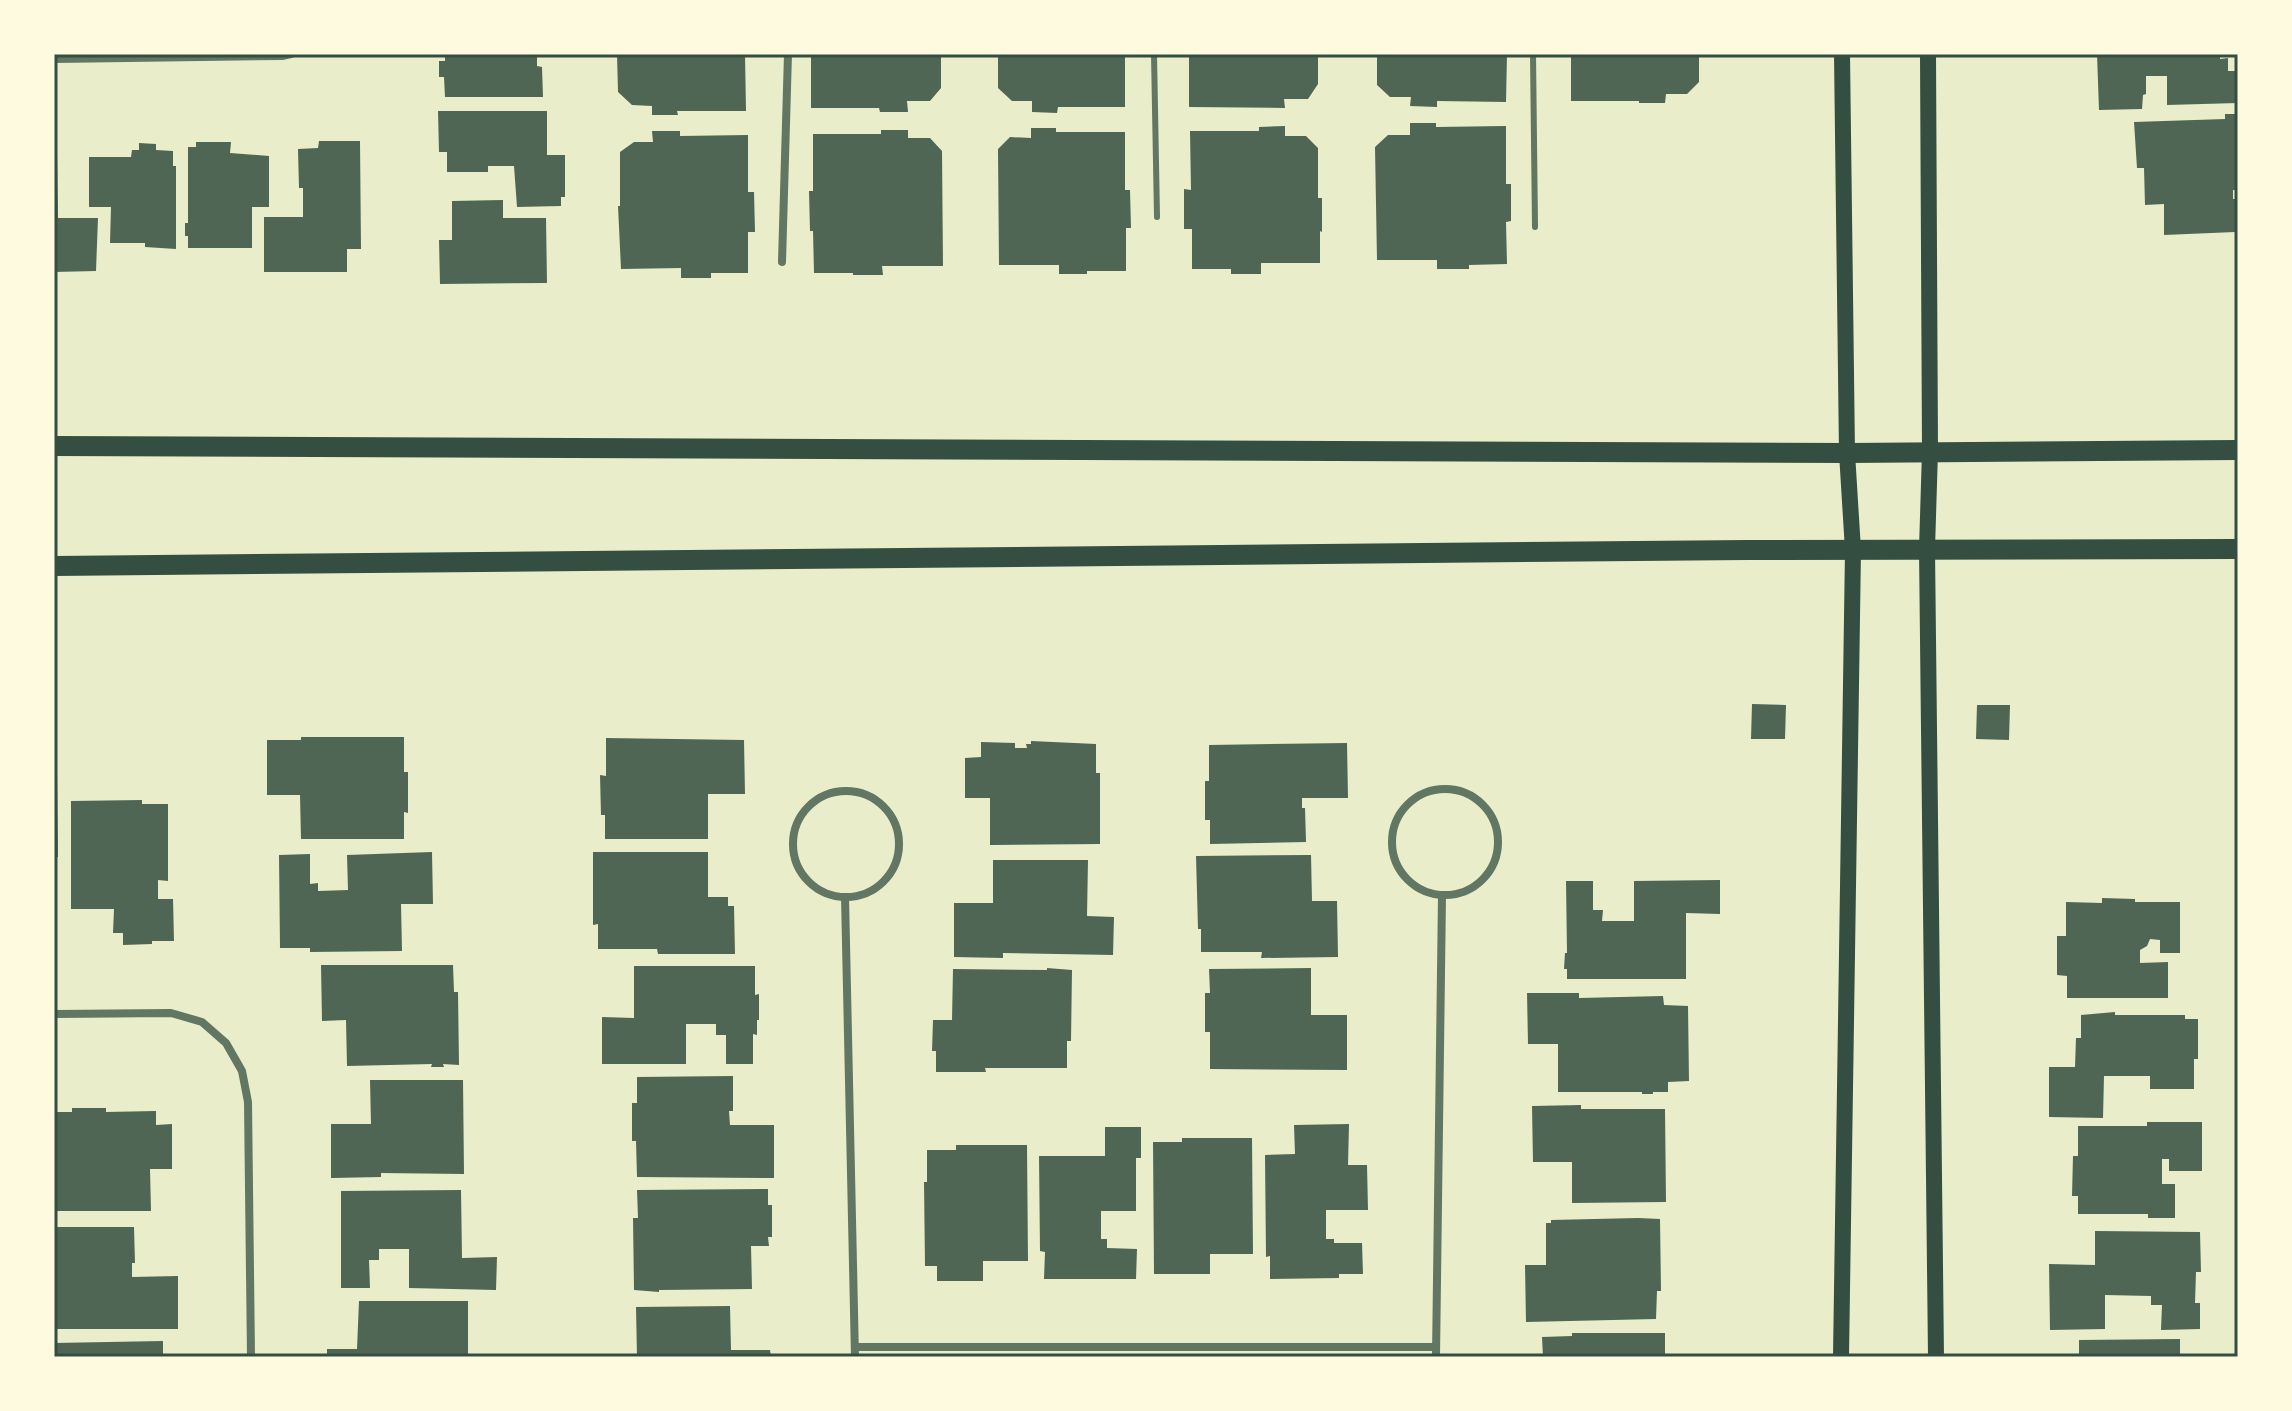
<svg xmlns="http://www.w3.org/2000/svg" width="2292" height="1411" viewBox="0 0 2292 1411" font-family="'Work Sans',sans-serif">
<rect width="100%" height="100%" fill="#e9edc9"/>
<g fill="#4f6655">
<polygon points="445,54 537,54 537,66 542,67 543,97 445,97 444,77 439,77 439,61 445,61"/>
<polygon points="617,54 745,54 746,111 677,111 678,115 652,115 652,106 632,105 618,92"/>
<polygon points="811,54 941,54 941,88 930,101 907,101 908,112 880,112 879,108 811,108"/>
<polygon points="998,54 1125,54 1125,107 1058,107 1057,113 1032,112 1032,101 1012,101 998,88"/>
<polygon points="1189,54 1318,54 1318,84 1308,99 1284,99 1285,108 1189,107"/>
<polygon points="1377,54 1507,54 1506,102 1437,101 1437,107 1410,106 1411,97 1390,97 1377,85"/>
<polygon points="1571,54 1699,54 1699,82 1687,94 1666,94 1665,103 1639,103 1639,101 1571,101"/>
<polygon points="2097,54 2220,54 2220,59 2228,58 2228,71 2238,71 2238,103 2167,105 2167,76 2146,76 2146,94 2143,95 2142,109 2099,110"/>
<polygon points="438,111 547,111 547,155 565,155 565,197 561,197 561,206 517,207 514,166 488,166 488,172 447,172 447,152 439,152"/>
<polygon points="2225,114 2237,114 2238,122 2238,190 2233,190 2233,199 2238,199 2238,218 2235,218 2235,232 2164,235 2164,204 2145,205 2144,168 2137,168 2134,122 2225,119"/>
<polygon points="1410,123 1436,123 1436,127 1506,126 1506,184 1511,184 1511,221 1506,222 1507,264 1469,265 1469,269 1437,269 1437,260 1377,260 1375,147 1388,135 1410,135"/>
<polygon points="1285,126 1285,136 1306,136 1318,148 1318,198 1322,198 1322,232 1320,231 1320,263 1261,263 1261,274 1231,274 1231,269 1192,269 1192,229 1184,229 1184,189 1191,190 1190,131 1259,131 1259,127"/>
<polygon points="1031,128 1056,128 1056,132 1125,132 1125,190 1130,190 1131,228 1126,228 1126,271 1087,271 1087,274 1059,274 1059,265 999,265 998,149 1010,137 1031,138"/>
<polygon points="881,130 908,130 908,138 930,138 942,151 943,266 882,266 883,275 853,275 853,273 814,273 813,231 810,231 809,191 813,191 813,134 881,134"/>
<polygon points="652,131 680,131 680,136 748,135 748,192 754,192 755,232 748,232 748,273 711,273 711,278 681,278 681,268 621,269 618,206 620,206 620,152 634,142 653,142"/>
<polygon points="319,141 360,141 361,249 347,249 347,272 264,272 264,217 303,217 303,188 299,188 298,149 318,148"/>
<polygon points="196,142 231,142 230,153 269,156 269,207 252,207 252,248 188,248 188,236 185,236 185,223 188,223 188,147 196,147"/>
<polygon points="139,143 156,144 156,150 173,151 173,166 176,166 176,249 145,247 145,243 110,243 111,207 89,207 89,157 131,157 132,150 139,150"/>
<polygon points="54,154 57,154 58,218 98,218 96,271 54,272"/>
<polygon points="503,200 503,218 546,218 547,283 440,284 439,240 452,240 452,201"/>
<polygon points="1752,704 1786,705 1785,739 1751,739"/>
<polygon points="1977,705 2010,705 2009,740 1976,739"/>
<polygon points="301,737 404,737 404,772 408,772 408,813 404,812 404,839 301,839 300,795 267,795 267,740 301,740"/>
<polygon points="606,738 744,740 745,794 708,794 708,839 605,839 605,815 601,815 600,775 606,776"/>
<polygon points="1031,741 1096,744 1096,773 1100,773 1100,844 990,845 990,798 965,798 965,758 981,757 981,742 1015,743 1015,748 1027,748 1026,744 1031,744"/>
<polygon points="1347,743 1348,798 1302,798 1302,808 1305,808 1306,842 1210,844 1210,820 1205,820 1205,781 1209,781 1209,745"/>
<polygon points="54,774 57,774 58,857 54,857"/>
<polygon points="142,800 142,804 168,804 168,881 158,880 158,899 173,899 174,941 152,941 152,944 123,945 123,933 113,933 114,909 71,909 71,801"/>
<polygon points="432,852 433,904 401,904 402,951 310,952 310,948 280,948 279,855 310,854 310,884 318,883 318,891 348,890 347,855"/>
<polygon points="593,852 708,852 708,897 728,897 728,906 734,906 735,954 658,954 657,949 598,949 598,924 593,925"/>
<polygon points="1311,855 1312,901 1337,901 1338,957 1261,958 1262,952 1201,952 1201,929 1198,929 1196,856"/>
<polygon points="993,860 1088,860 1087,916 1114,917 1113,955 1003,953 1003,958 954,957 954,903 993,903"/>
<polygon points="1720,880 1720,914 1686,913 1686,979 1567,979 1567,969 1564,969 1565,953 1567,953 1566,881 1593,881 1593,910 1603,910 1602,921 1634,921 1634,881"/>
<polygon points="2102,898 2135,899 2135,902 2180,902 2180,953 2160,953 2160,940 2150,939 2147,946 2140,950 2140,963 2168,962 2168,998 2067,998 2067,976 2057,975 2057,936 2066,936 2066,902 2102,903"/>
<polygon points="321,965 453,965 454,992 458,992 459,1065 443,1064 444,1067 431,1067 432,1064 347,1066 346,1020 322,1021"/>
<polygon points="634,966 755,966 755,995 759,994 759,1020 757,1020 757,1035 753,1034 753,1064 726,1064 726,1035 716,1035 716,1024 686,1024 686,1064 602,1064 602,1017 634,1018"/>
<polygon points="1047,968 1072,970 1071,1041 1067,1041 1067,1068 985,1068 986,1072 936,1072 936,1051 932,1051 933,1020 952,1020 953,969 1047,970"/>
<polygon points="1311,968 1311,1015 1347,1015 1347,1070 1210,1069 1210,1032 1205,1032 1205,993 1210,993 1209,969"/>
<polygon points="1527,993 1579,993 1579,998 1663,996 1664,1005 1688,1006 1689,1081 1668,1082 1668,1092 1653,1092 1653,1094 1642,1094 1642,1092 1558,1092 1558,1044 1528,1044"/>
<polygon points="2115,1012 2115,1015 2185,1015 2185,1019 2198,1019 2198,1059 2194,1059 2194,1089 2150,1089 2150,1076 2104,1076 2103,1118 2049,1117 2049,1067 2075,1067 2076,1038 2081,1038 2081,1015"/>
<polygon points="733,1076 733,1111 729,1111 730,1125 774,1125 774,1178 637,1177 636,1141 632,1141 632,1103 637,1103 637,1077"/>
<polygon points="370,1080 463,1080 464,1174 381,1173 381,1177 331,1178 331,1124 371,1124"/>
<polygon points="1581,1105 1581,1109 1665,1109 1666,1202 1572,1203 1572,1162 1533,1162 1532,1106"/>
<polygon points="72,1108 106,1108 106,1112 156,1111 156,1125 172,1124 172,1169 150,1169 151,1211 54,1211 54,1112 72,1112"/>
<polygon points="2147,1122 2202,1122 2202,1171 2169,1171 2169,1159 2162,1159 2162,1184 2175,1184 2175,1218 2148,1218 2148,1214 2078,1214 2078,1196 2072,1196 2073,1156 2078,1156 2078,1126 2147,1126"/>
<polygon points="1349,1124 1348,1165 1367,1165 1368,1210 1326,1210 1326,1239 1334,1239 1334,1243 1362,1243 1363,1274 1339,1274 1339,1278 1270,1279 1270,1256 1266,1257 1265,1155 1295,1154 1294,1125"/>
<polygon points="1105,1127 1141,1127 1141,1158 1136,1158 1136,1211 1101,1211 1101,1239 1107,1239 1107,1248 1137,1249 1136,1279 1044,1279 1045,1252 1040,1251 1039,1156 1105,1156"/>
<polygon points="1182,1138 1252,1138 1253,1254 1210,1254 1210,1274 1154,1274 1153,1142 1182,1142"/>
<polygon points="956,1145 1027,1145 1028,1261 983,1261 983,1281 937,1281 937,1266 925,1266 924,1182 927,1182 927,1150 956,1150"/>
<polygon points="768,1189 768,1205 772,1205 772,1237 768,1237 769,1246 751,1246 752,1289 659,1290 659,1292 634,1290 633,1218 638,1218 637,1190"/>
<polygon points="461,1190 462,1258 497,1257 496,1290 409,1288 409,1249 379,1249 379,1260 369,1260 370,1288 341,1288 341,1191"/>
<polygon points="1638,1218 1660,1219 1661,1291 1657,1291 1656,1319 1526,1322 1525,1265 1546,1265 1546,1223 1551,1223 1551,1220"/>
<polygon points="54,1227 134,1227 135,1263 132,1263 132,1277 178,1276 178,1329 54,1329"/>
<polygon points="2095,1231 2200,1232 2201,1272 2196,1272 2195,1303 2200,1303 2200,1329 2161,1330 2162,1305 2151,1305 2151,1296 2105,1295 2105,1329 2050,1330 2049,1264 2095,1265"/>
<polygon points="359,1301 468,1301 468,1357 327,1357 327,1349 357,1349"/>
<polygon points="730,1306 731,1350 770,1350 771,1357 637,1357 636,1307"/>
<polygon points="1572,1333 1665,1333 1665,1357 1543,1357 1542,1337 1572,1336"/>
<polygon points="2180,1339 2180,1357 2079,1357 2079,1340"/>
<polygon points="163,1341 163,1357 54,1357 54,1343"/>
</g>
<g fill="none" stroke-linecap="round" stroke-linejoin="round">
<g stroke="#617663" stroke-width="6">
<polyline points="1154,54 1157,217"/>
<polyline points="1533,54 1535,227"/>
</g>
<g stroke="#617663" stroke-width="8">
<polyline points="54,59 282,56 291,54"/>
<polyline points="782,262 788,54"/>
<circle cx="1445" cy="842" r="53"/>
<circle cx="846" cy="844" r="53"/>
<polyline points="845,897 855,1357"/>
<polyline points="54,1014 171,1013 202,1022 226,1043 242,1071 248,1102 251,1357"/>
<polyline points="855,1347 1436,1347"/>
<polyline points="1436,1357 1442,895"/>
</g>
<g stroke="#344e41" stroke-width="16">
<polyline points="1928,54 1930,451 1927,549 1936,1357"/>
<polyline points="1841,1357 1853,550 1847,453 1842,54"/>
</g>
<g stroke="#344e41" stroke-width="20">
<polyline points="54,446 1847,453 2238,450"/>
<polyline points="54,566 1748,550 2238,549"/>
</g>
</g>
<rect width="2292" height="1411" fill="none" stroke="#fefae0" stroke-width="112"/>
<rect x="56" y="56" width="2180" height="1299" fill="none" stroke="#344e41" stroke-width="3"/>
</svg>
